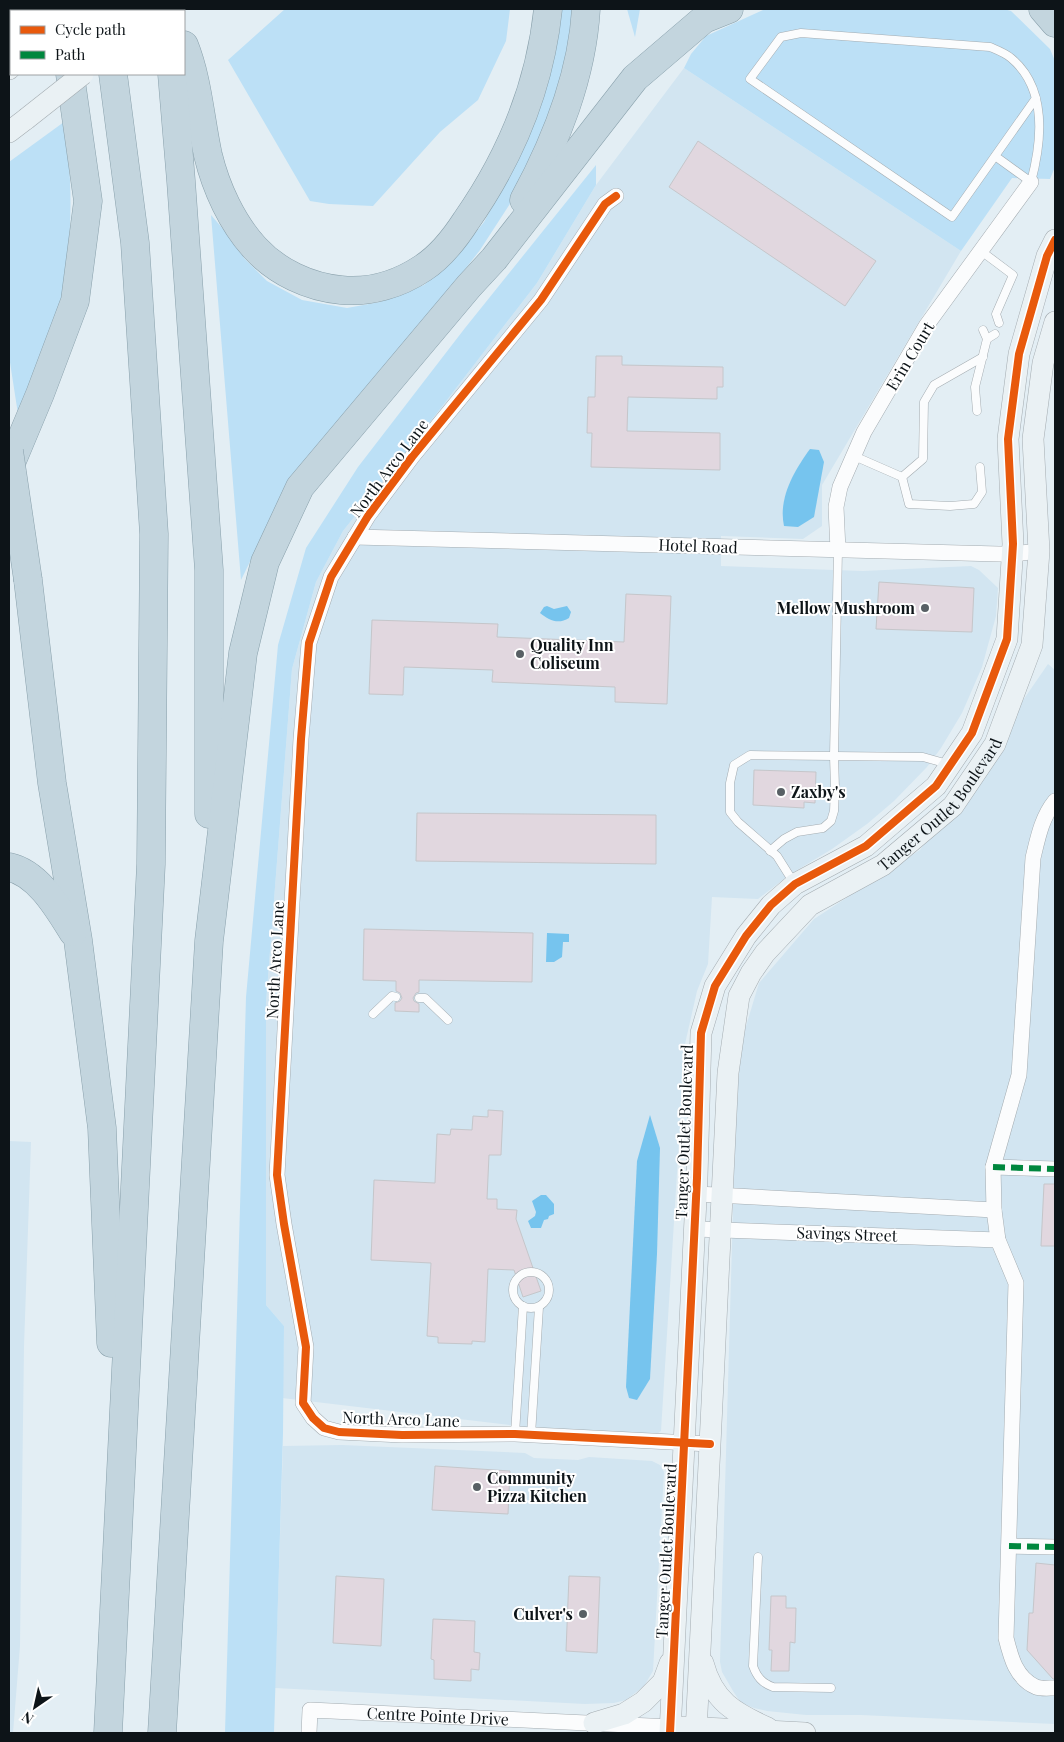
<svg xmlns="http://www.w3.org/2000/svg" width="1064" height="1742" viewBox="0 0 1064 1742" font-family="'Playfair Display',serif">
<rect width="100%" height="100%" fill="#e3eef4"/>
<g fill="#d2e5f1">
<polygon points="684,68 961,251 822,485 822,526 803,539 721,536 721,566 863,571 971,566 979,570 998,588 996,616 982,667 962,713 941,748 927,767 894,801 867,824 832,849 789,875 758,899 712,897 708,964 697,991 685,1044 661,1431 654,1436 551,1430 282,1398 284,1326 266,1305 266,1003 292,669 316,582 343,531 437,413 537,283 596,185"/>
<polygon points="1048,664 1055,670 1055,1724 861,1715 806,1715 767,1711 754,1708 741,1703 733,1691 722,1672 720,1662 735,1140 740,1046 759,983 814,919 920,850"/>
<polygon points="9,1141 31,1142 24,1347 20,1646 13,1733 9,1733"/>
<polygon points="342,1445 525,1453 534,1458 578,1460 589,1457 652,1461 660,1465 664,1472 653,1671 644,1686 626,1700 614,1703 585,1704 275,1688 283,1446"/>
</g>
<g fill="#bce0f6">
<polygon points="9,9 50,9 50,11 11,11 11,45 9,47"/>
<polygon points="285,9 510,9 506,41 478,100 440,132 373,206 329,204 310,201 228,60"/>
<polygon points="560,9 576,9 548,133 515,196 480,250 271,519 241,580 211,215 230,237 244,258 267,281 302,300 347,308 380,302 424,285 456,257 484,222 521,153 548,83 559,33"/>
<polygon points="627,9 640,9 635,37"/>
<polygon points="769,9 1004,9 1011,11 1050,49 1055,61 1055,167 1050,179 1012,178 961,251 684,68 691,54 706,36 763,10"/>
<path d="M64,122c12,70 7,155 -12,223 -7,27 -22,56 -32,82l-11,-71v-194z"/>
<polygon points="596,165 596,185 537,283 437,413 343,531 316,582 292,669 266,1003 266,1305 284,1326 283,1433 274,1733 225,1733 246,997 278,645 306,548 358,467 465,328"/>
</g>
<g fill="#76c4ee">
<path d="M810,449l9,1 5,12 -10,55 -16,10 -14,-1c-6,-28 10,-55 26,-77z"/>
<path d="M547,606l7,3 13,-3 4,6 -2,6c-11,7 -20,2 -29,-5l4,-6z"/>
<polygon points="547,933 569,934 569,942 563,942 562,957 554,962 546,962"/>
<polygon points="650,1115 660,1148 657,1254 650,1379 637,1400 629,1398 626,1387 637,1161"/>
<polygon points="541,1195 546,1195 554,1204 554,1214 549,1216 548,1219 544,1220 541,1228 531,1228 528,1221 535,1216 536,1212 532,1201"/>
</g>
<g fill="#e1d7df" stroke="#c5c6ca">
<polygon points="698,141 876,261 845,306 669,187"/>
<polygon points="596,356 622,356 622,365 723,367 723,387 717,387 717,399 628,397 627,431 720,433 720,470 591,467 592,433 587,433 588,397 595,397"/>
<polygon points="879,582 974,588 972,632 876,629"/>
<polygon points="626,594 671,596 667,704 615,702 615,687 492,682 493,670 404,667 403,695 369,694 372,620 498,624 497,637 624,642"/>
<polygon points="754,770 816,772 815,803 804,802 804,808 753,805"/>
<polygon points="417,813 656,815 656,864 416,861"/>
<polygon points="364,929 533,933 532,982 419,980 419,992 416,993 413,998 414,1001 419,1004 419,1012 395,1011 395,1003 400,1001 402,998 400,993 396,991 396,981 363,980"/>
<polygon points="488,1110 503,1111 501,1155 489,1155 487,1199 497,1199 497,1209 517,1210 516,1219 541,1291 523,1297 514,1270 488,1269 485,1342 472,1341 472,1344 438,1343 438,1337 427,1336 431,1263 371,1260 374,1180 435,1183 437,1134 450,1135 451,1129 472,1130 473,1116 488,1117"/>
<polygon points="1044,1184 1055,1184 1055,1246 1041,1246"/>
<polygon points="435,1466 510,1471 508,1514 432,1510"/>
<polygon points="1036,1563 1055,1565 1055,1679 1053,1679 1027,1650 1029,1613 1033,1613"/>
<polygon points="336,1576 384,1579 381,1646 333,1643"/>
<polygon points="569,1576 600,1577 597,1653 566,1651"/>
<polygon points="771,1596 786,1596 786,1608 796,1608 795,1643 790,1642 789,1671 771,1671 772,1650 769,1650"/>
<polygon points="433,1619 475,1621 474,1652 480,1653 479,1670 471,1669 471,1681 434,1679 434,1660 431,1659"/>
</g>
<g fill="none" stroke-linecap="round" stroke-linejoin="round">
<defs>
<g id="lane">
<path d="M995,156l36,26c11,-41 16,-94 -20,-124 -6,-5 -14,-8 -21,-11l-189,-14 -20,4 -31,42 202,138 84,-119"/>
<polyline points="981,251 1013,275 996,314 999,323"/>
<polyline points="983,330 987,339"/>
<polyline points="977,411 975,387 987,339 995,334"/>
<polyline points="854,456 902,477 909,504 950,506 974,504 982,492 980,467"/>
<polyline points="902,477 923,459 924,402 934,385 983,357"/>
<polyline points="770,851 784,839 797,832 823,828 831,821 834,811 835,788 834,756 923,757 948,764"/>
<polyline points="794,883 777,856 738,822 730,812 730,783 734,765 750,755 834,756 838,550"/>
<polyline points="419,998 425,998 448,1020"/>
<polyline points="373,1014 392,996 396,997"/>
<circle cx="531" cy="1290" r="18"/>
<polyline points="515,1434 523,1306"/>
<polyline points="531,1435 539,1307"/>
<path d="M758,1557l-5,109c4,11 9,17 20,21l58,1"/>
</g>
<g id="street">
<polyline points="616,196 605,204 541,300 412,457 368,516 331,577 309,643 301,739 277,1175 284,1224 306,1347 303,1403 313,1418 324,1428 339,1432 402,1435 515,1434 710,1444"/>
<polyline points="355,537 999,554 1013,554 1039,551"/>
<polyline points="838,550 836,507 840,487 864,432 926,326 1031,182"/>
<path d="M1055,801c-13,16 -17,36 -22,57l-14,217 -26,92 1,43 4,30 18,43 -10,355c5,20 10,40 30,49 5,2 13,1 19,1"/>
<polyline points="993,1167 1055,1169"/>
<polyline points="697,1194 994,1210"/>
<polyline points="695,1229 998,1240"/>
<polyline points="1009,1546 1055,1547"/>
<path id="s1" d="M309,1733l1,-23 361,17"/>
</g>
<g id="secondary">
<polyline points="81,11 84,9"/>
<polyline points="9,69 11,67"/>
<polyline points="9,132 26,119"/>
<path d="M703,1663c10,38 31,50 65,65"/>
<polyline points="594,1723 624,1714 643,1702 663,1682 670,1663"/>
<polyline points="683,1727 805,1733"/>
<polyline points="670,1733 697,1178 701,1033 715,986 746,936 771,905 795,884 866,846 936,786 972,733 1007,639 1013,544 1008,439 1019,354 1047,256 1055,240"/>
<path id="s2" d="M696,1733l32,-660 11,-77 12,-23 14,-20 45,-48 73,-40 70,-59 42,-62 37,-99 7,-94 -6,-112 10,-76 12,-41"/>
</g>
<g id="highway">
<polyline points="62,9 62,11"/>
<polyline points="104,9 104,11"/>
<polyline points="169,9 170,11"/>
<polyline points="1043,9 1055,23"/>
<path d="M184,45c14,35 16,73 24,110 8,33 24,68 47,93 22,24 54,39 86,42 29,3 58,-6 82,-22 17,-11 32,-30 43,-47 44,-63 74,-135 82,-212"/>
<polyline points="172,74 181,181 209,570 209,814"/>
<path d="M524,200c32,-59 58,-123 62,-191"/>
<polyline points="9,468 40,394 75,301 88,201 70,74"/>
<polyline points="28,580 52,783 78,940 102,1128 111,1343"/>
<path d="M9,867c29,6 49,41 64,65"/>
<polyline points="108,1733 151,864 154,534 135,243 113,74"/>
<polyline points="162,1733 209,941 243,653 265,562 300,487 469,286 494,259 635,78 704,19 729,9"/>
</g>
</defs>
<use href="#lane" stroke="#a4acb1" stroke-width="9"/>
<use href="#street" stroke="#a4acb1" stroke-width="16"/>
<use href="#secondary" stroke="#a4acb1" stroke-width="22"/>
<use href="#highway" stroke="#89a0ab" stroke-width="29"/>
<use href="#lane" stroke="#fbfcfd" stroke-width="8"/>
<use href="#street" stroke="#fbfcfd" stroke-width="15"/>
<use href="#secondary" stroke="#eaf1f4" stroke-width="21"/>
<use href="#highway" stroke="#c3d5de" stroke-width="28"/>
<defs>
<polyline id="secondary-bridge" points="26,119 83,74"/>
<polyline id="highway-bridge" points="9,451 28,580"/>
</defs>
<use href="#secondary-bridge" stroke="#a4acb1" stroke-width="22" stroke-linecap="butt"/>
<use href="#highway-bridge" stroke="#89a0ab" stroke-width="29" stroke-linecap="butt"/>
<use href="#secondary-bridge" stroke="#eaf1f4" stroke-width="21"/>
<use href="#highway-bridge" stroke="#c3d5de" stroke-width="28"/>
<g stroke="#00873e" stroke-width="6" stroke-dasharray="12 6" stroke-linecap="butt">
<polyline points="993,1167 1055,1169"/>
<polyline points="1009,1546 1055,1547"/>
</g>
<defs>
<g id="cycleway">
<polyline points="616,196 605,204 541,300 412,457 368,516 331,577 309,643 301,739 277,1175 284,1224 306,1347 303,1403 313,1418 324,1428 339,1432 402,1435 515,1434 710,1444"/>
<polyline points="670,1733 697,1178 701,1033 715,986 746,936 771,905 795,884 866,846 936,786 972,733 1007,639 1013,544 1008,439 1019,354 1047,256 1055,240"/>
</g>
</defs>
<use href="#cycleway" stroke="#fff" stroke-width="11"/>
<use href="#cycleway" stroke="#e8590c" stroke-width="8"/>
</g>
<g fill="#586065" stroke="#fff" stroke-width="2">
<circle cx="925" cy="608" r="5"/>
<circle cx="520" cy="654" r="5"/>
<circle cx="781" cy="792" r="5"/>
<circle cx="477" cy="1487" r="5"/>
<circle cx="583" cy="1614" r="5"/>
</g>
<g text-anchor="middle" stroke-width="4" stroke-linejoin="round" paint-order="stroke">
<g font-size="16" fill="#0d1418" stroke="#fff">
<text transform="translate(910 356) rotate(-59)" y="6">Erin Court</text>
<text transform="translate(389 468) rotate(-53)" y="6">North Arco Lane</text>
<text transform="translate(698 546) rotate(2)" y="6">Hotel Road</text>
<text dy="6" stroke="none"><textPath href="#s2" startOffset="1022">Tanger Outlet Boulevard</textPath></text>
<text transform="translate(275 960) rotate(-87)" y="6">North Arco Lane</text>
<text transform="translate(684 1132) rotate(-88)" y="6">Tanger Outlet Boulevard</text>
<text transform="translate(847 1234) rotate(2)" y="6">Savings Street</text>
<text transform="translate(401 1419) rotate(2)" y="6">North Arco Lane</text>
<text transform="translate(666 1551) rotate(-87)" y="6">Tanger Outlet Boulevard</text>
<text dy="6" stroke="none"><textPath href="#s1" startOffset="151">Centre Pointe Drive</textPath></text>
</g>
<g font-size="16" font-weight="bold" fill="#0d1418" stroke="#fff" text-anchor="start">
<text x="915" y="614" text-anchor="end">Mellow Mushroom</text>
<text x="530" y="651">Quality Inn<tspan x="530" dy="18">Coliseum</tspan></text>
<text x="791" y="798">Zaxby's</text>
<text x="487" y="1484">Community<tspan x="487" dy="18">Pizza Kitchen</tspan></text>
<text x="573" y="1620" text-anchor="end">Culver's</text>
</g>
</g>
<rect width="1064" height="1742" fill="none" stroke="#0d1418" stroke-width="20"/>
<rect x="10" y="10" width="175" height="65" fill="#ffffff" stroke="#9ea1a3"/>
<rect x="20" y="26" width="25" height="8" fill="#e8590c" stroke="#9ea1a3"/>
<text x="55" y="35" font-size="15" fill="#0d1418">Cycle path</text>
<rect x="20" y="51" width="25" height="8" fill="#00873e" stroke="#9ea1a3"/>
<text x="55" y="60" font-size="15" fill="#0d1418">Path</text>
<g transform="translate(35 1707) rotate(214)" stroke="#ffffff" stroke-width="4" paint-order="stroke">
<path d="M0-4L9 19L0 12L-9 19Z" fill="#0d1418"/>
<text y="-8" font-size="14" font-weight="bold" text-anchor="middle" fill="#0d1418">N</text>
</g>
</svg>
